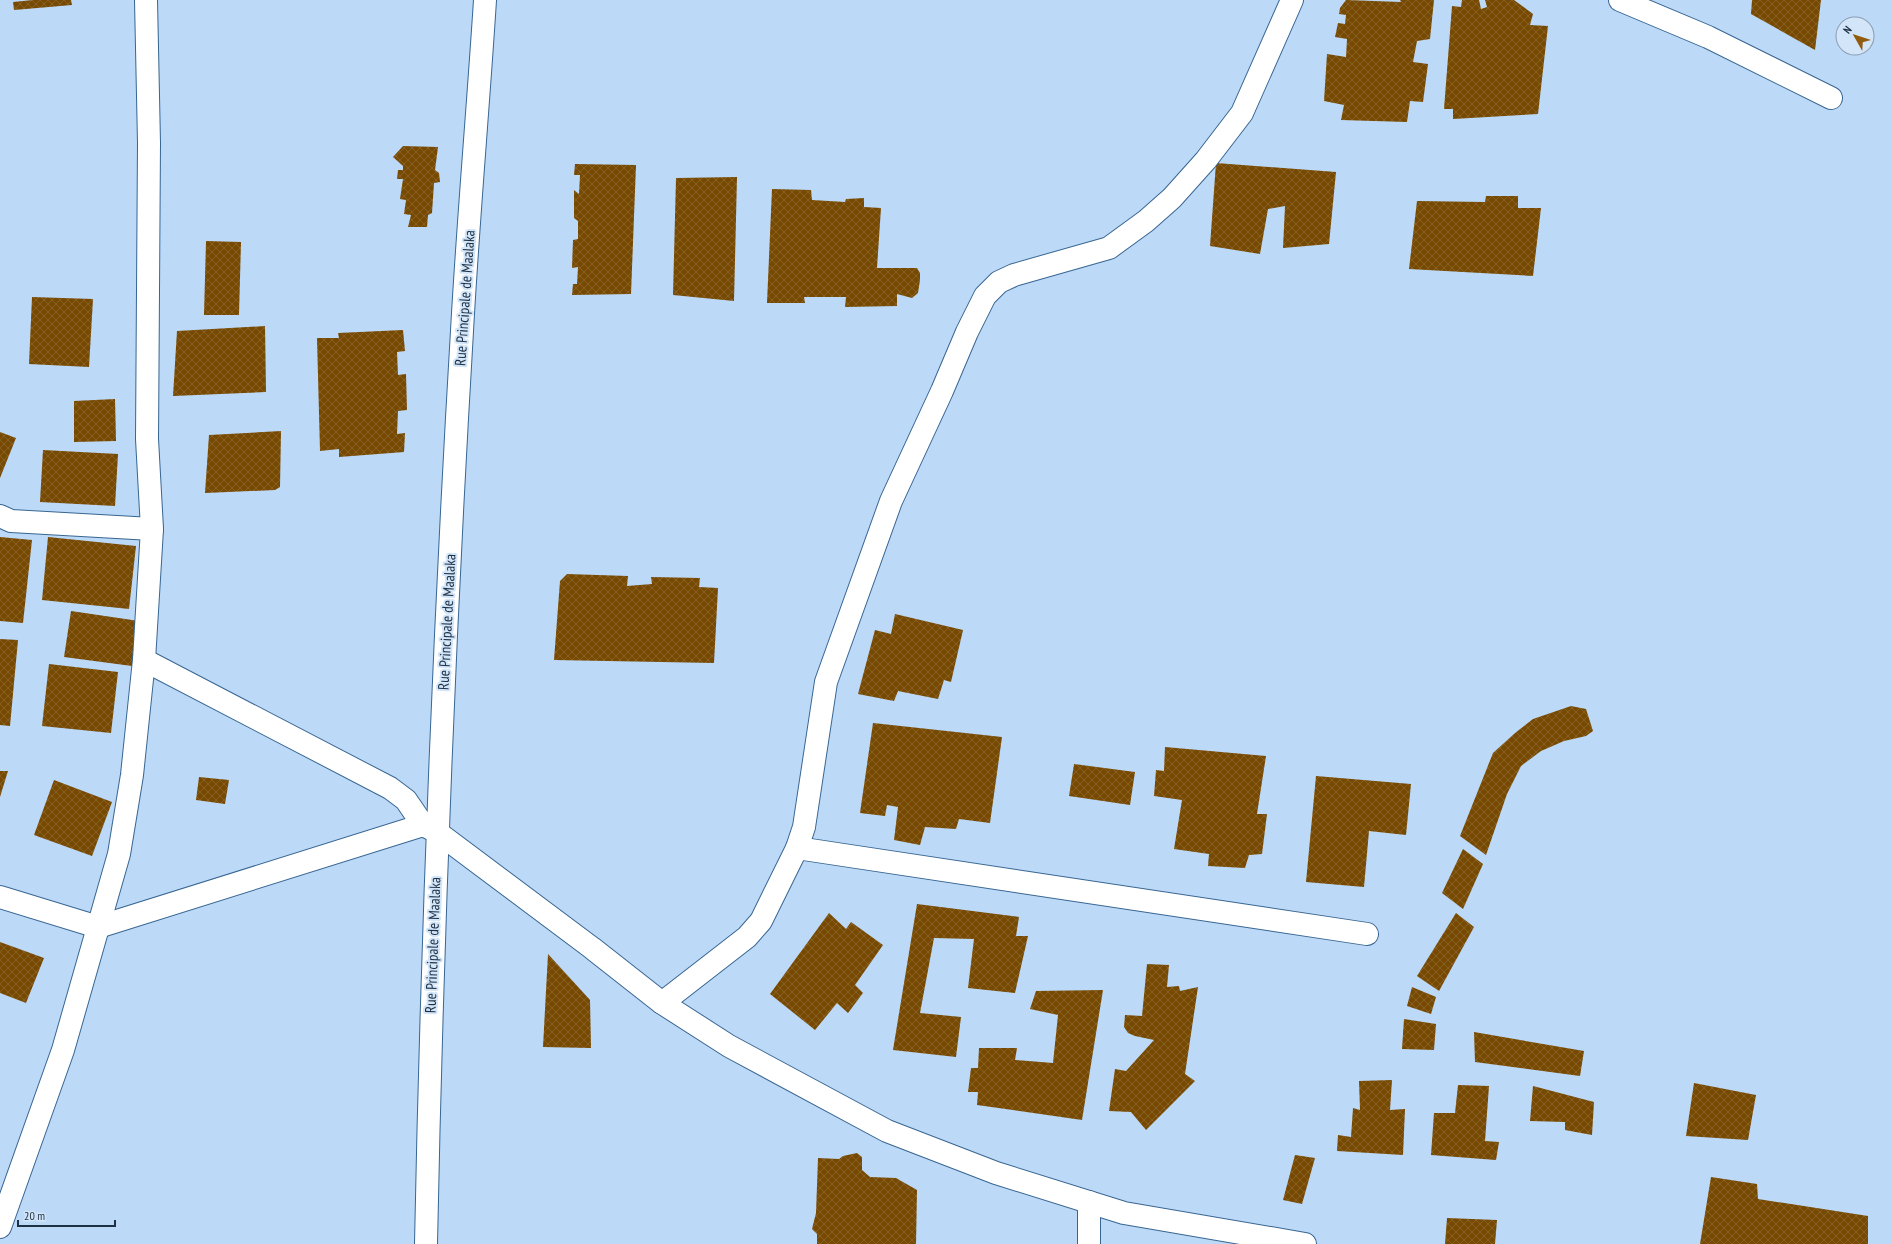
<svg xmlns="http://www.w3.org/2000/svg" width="1891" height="1244" viewBox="0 0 1891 1244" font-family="'PT Sans Narrow',sans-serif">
<defs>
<pattern id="building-cross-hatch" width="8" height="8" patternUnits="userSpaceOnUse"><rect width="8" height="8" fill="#784900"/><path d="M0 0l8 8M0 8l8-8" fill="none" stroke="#856128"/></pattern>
</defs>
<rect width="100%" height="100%" fill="#bcd9f7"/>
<g fill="url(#building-cross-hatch)">
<polygon points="33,0 71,0 72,5 14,10 13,2"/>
<polygon points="1346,0 1401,2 1400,0 1434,0 1430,39 1417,41 1413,62 1428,64 1423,102 1410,101 1407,122 1341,120 1344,105 1324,101 1327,54 1346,57 1347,39 1335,37 1338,23 1345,24 1346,15 1339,14 1340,8"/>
<polygon points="1462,0 1479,0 1481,9 1487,7 1485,0 1514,0 1533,14 1530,25 1548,26 1538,114 1453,119 1453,109 1444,109 1452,6 1461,7"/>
<polygon points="1752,0 1821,0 1815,50 1751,14"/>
<polygon points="403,146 438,147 435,170 439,173 440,182 434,183 432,213 428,215 427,227 408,227 411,215 404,214 406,200 400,199 403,179 397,179 398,170 403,170 403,166 393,157"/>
<polygon points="1216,163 1336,172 1329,244 1283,248 1285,206 1268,209 1260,254 1210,246"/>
<polygon points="575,164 636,165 631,294 572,295 573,284 577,284 578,267 572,268 573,240 578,239 578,221 574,218 574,190 579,194 580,175 574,175"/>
<polygon points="737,177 734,301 673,295 676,178"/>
<polygon points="772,189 811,190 812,200 845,202 846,199 864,198 864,207 881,208 877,268 917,268 920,273 920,280 918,293 912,298 897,294 897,306 845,307 846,297 804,297 805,303 767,303"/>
<polygon points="1486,196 1518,196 1518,208 1541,208 1533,276 1409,269 1417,201 1485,202"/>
<polygon points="206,241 241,242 239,315 204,315"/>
<polygon points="32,297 93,299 89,367 29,364"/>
<polygon points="265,326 266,392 173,396 177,331"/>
<polygon points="403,330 405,351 397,352 398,375 406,374 407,410 398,411 397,434 405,433 404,452 339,457 339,449 320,451 317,338 339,338 338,333"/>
<polygon points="115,399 116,441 74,442 74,401"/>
<polygon points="281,431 280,487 275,490 205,493 209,435"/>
<polygon points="0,432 16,438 0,478"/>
<polygon points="43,450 118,454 115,506 40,502"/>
<polygon points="0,537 32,540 23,623 0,621"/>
<polygon points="48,537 136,546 129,609 42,600"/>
<polygon points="567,574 628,576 627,586 652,584 651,577 700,578 699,587 718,588 714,663 554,660 560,581"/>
<polygon points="71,611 139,621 132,666 64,657"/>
<polygon points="895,614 963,630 951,682 944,680 938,699 898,691 894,701 858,694 875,630 891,634"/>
<polygon points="0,639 18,640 10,726 0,725"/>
<polygon points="49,664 118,672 111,733 42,726"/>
<polygon points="1571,706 1586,709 1593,731 1586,736 1564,741 1541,751 1521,766 1507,794 1486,855 1460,836 1493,753 1515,733 1533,719"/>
<polygon points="873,723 1002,737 990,823 959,819 956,829 925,827 920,845 894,840 898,807 887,805 885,816 860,813"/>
<polygon points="1165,747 1266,756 1257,814 1267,814 1262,854 1249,855 1245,868 1208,866 1209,854 1174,849 1182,800 1154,796 1156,770 1164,771"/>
<polygon points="1074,764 1135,772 1130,805 1069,796"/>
<polygon points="0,771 8,771 0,797"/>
<polygon points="1316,776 1411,784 1406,835 1369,831 1364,887 1306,882"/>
<polygon points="199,777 229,780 225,804 196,800"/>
<polygon points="54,780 112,802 92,856 34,835"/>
<polygon points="1463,849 1483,864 1463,909 1442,893"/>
<polygon points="917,904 1019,917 1016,936 1028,936 1015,993 968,988 974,939 934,938 920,1013 961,1017 956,1057 893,1050"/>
<polygon points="829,913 846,929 851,922 883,945 855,985 863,993 848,1013 837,1003 815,1030 770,994"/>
<polygon points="1456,913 1474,927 1439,991 1417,976"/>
<polygon points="0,942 44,958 26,1003 0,993"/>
<polygon points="548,954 590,1000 591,1048 543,1047"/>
<polygon points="1147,964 1169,965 1167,987 1179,986 1180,991 1198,987 1185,1074 1195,1081 1146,1130 1131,1112 1109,1111 1115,1069 1126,1071 1154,1040 1135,1036 1128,1033 1124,1027 1125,1015 1142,1016"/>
<polygon points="1412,987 1436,997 1431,1014 1407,1006"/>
<polygon points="1103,990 1082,1120 977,1105 978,1092 968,1092 971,1068 978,1068 979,1048 1017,1048 1015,1060 1053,1063 1058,1015 1030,1009 1036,991"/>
<polygon points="1404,1019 1436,1024 1434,1050 1402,1049"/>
<polygon points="1474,1032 1584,1051 1580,1076 1475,1062"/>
<polygon points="1392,1080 1390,1110 1405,1109 1403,1155 1337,1151 1338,1135 1351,1137 1353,1108 1360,1110 1359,1081"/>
<polygon points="1694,1083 1756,1095 1748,1140 1686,1136"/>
<polygon points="1458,1085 1489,1086 1485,1141 1499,1142 1496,1160 1431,1155 1434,1113 1455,1113"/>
<polygon points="1533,1086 1594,1102 1592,1135 1565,1130 1565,1122 1530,1121"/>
<polygon points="857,1153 862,1157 862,1170 870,1177 896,1178 917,1190 916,1244 817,1244 817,1234 812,1229 816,1213 818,1158 839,1159 843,1156"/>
<polygon points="1295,1155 1315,1158 1302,1204 1283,1200"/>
<polygon points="1711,1177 1757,1184 1758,1199 1868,1216 1868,1244 1700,1244"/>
<polygon points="1447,1218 1497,1220 1495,1244 1445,1244"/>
</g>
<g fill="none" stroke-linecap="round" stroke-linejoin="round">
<defs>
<g id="minor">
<polyline points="1620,0 1708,37 1831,98"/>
<polyline points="0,516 11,521 152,529"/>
<polyline points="144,660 390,788 406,800 423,825"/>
<polyline points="797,848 1367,934"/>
<polyline points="0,897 98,927 423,825 437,832 592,948 662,1003 729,1046 887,1131 996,1173 1124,1213 1305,1244"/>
<polyline points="662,1003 747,937 761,921 797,848 804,827 826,682 891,501 942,391 967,332 985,296 999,282 1014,275 1109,248 1146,221 1172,198 1206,160 1242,113 1292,0"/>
<polyline points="0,1227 63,1050 119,854 132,775 144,660 152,529 147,439 149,143 146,0"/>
<polyline points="1089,1244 1089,1202"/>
</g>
<path id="major" d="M426,1244c6,-305 18,-609 36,-913 6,-110 16,-221 23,-331"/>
</defs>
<use href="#minor" stroke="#386692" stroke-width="24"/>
<use href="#major" stroke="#386692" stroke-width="24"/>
<use href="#minor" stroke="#fff" stroke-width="22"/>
<use href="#major" stroke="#fff" stroke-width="22"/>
</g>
<g text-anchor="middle" stroke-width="4" stroke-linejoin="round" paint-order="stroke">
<g font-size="15" fill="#1d3044" stroke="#d2e5f9">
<text transform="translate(465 298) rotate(-86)" y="5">Rue Principale de Maalaka</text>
<text transform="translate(447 622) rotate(-87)" y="5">Rue Principale de Maalaka</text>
<text transform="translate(433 945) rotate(-88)" y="5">Rue Principale de Maalaka</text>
</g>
</g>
<g transform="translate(1855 36) rotate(309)"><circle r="19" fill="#d2e5f9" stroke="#8a9db1"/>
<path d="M0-3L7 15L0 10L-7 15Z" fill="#915c10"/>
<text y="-6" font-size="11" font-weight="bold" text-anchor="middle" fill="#1d3044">N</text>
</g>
<path d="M18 1220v6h97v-6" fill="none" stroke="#1d3044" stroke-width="2"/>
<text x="24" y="1220" font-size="12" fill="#1d3044" stroke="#d2e5f9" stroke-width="3" paint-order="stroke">20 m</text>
</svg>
